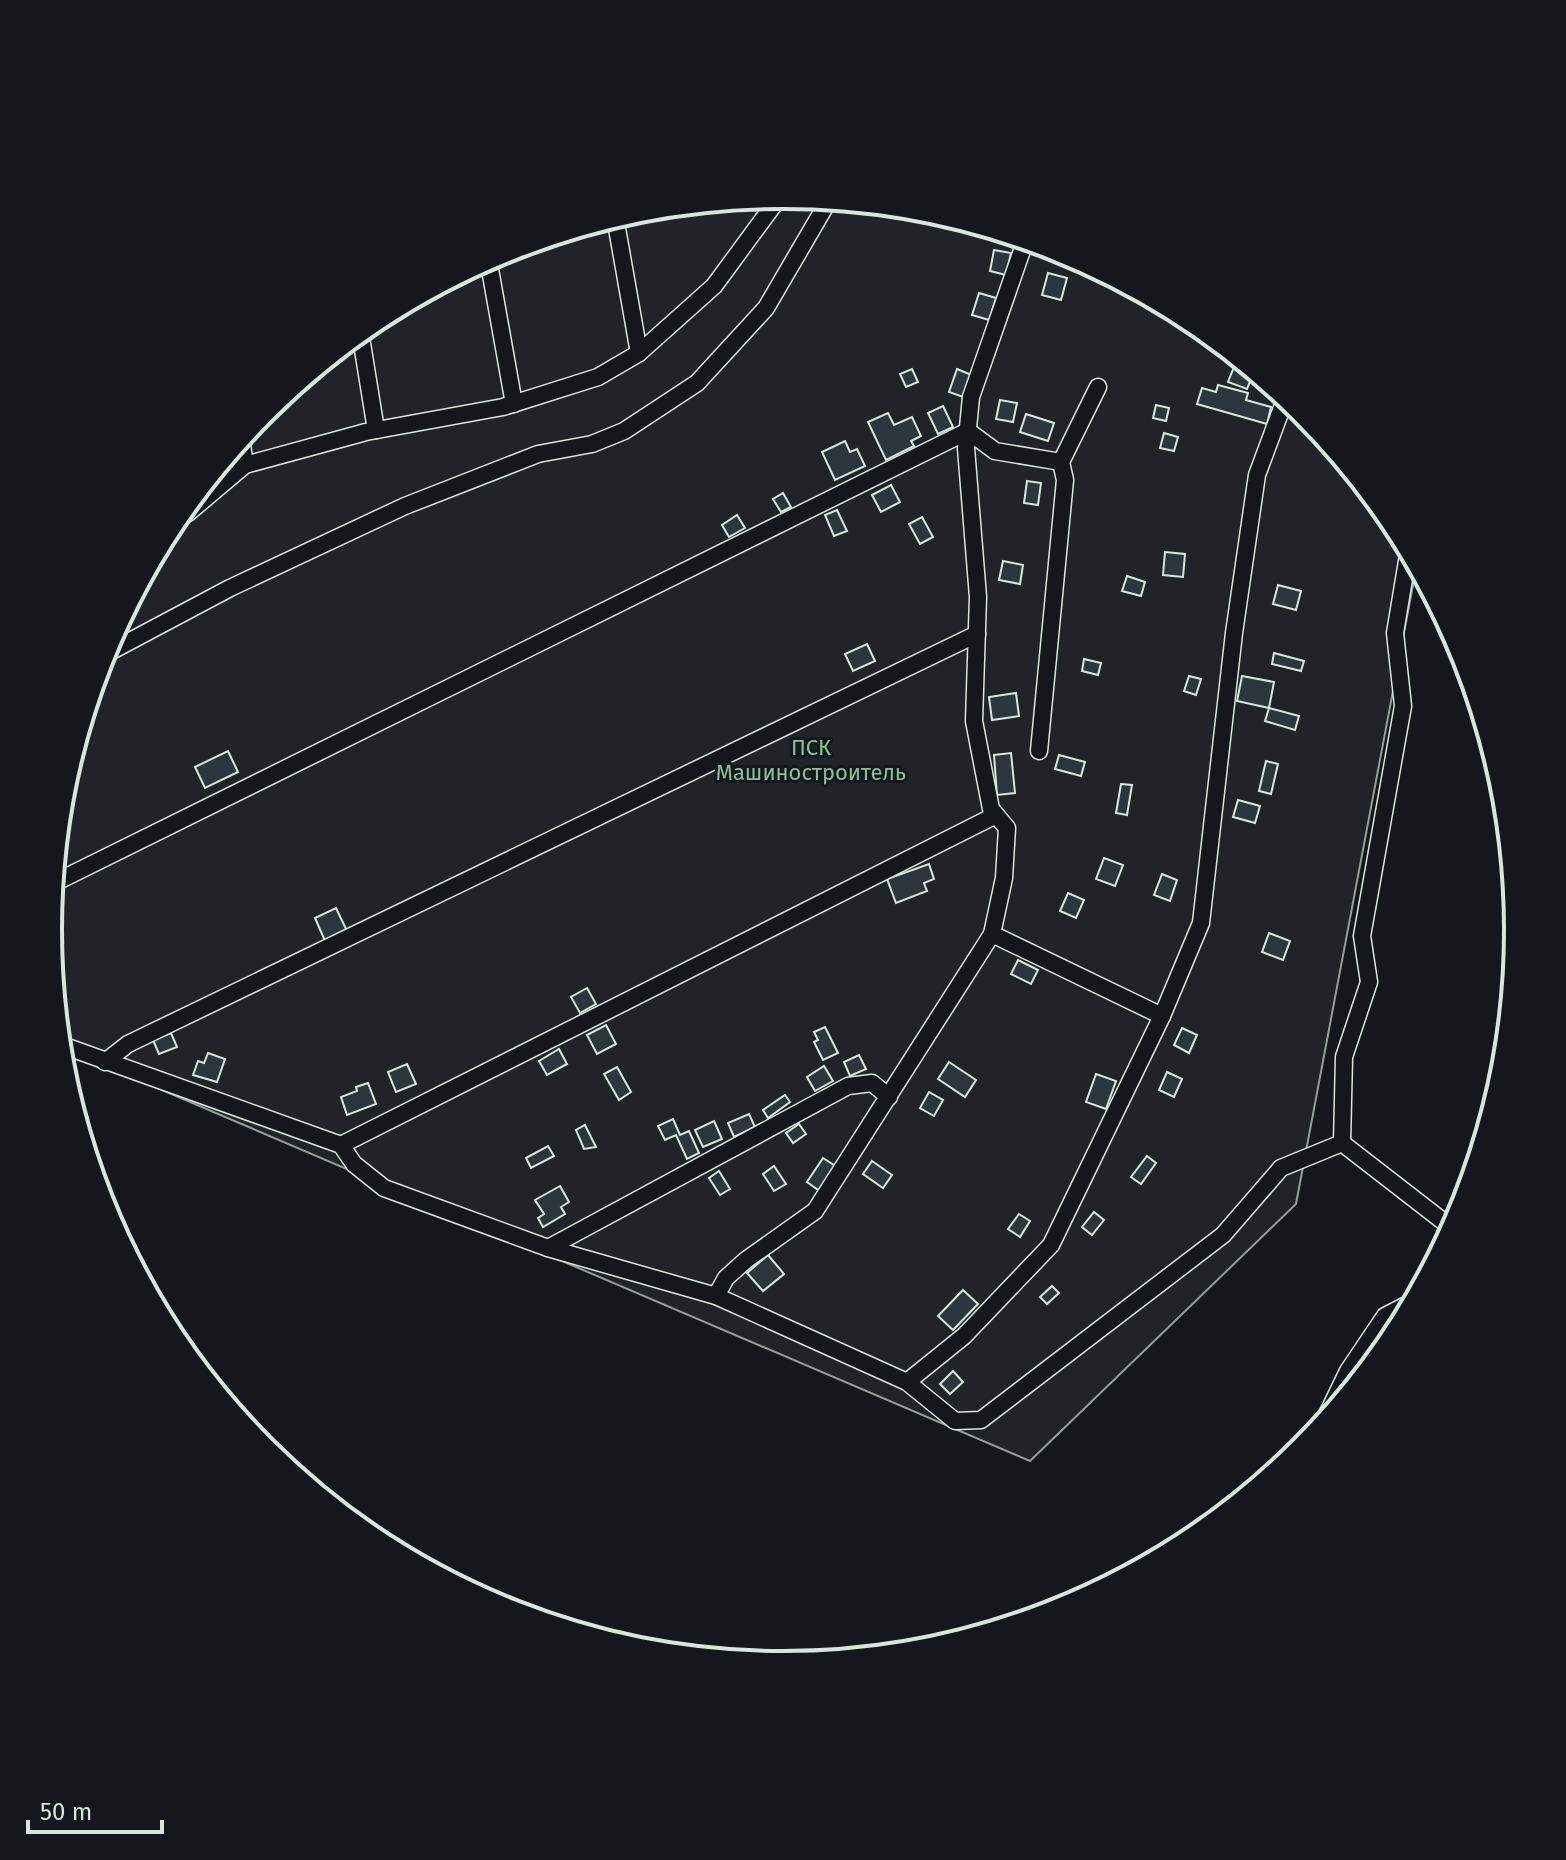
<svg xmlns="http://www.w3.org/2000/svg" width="1566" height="1860" viewBox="0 0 1566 1860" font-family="'Fira Sans',sans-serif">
<rect width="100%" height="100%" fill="#14181c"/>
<polygon fill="#202428" stroke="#939e99" stroke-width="2" points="783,195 927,209 1065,251 1192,319 1303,411 1394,522 1417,564 1296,1204 1030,1461 59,1046 48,930 62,786 104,648 172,521 264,410 375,319 502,251 640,209"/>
<g fill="#2c363c" stroke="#d8e6dc" stroke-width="2">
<polygon points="994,250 1011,253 1006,275 990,271"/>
<polygon points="1048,273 1067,278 1061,300 1042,295"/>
<polygon points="979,293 996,298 989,320 972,315"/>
<polygon points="1236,362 1254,371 1247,389 1228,382"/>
<polygon points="912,369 918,382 906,387 900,374"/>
<polygon points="957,369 974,376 966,398 949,392"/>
<polygon points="1218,385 1248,393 1246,400 1271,407 1267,424 1197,404 1202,388 1216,392"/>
<polygon points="1000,400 1017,403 1013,422 996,419"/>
<polygon points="1156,405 1169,408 1166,421 1153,418"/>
<polygon points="943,406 953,427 938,434 928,413"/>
<polygon points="888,413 894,425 912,417 921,436 911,441 914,446 886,460 868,422"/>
<polygon points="1026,414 1054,423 1048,441 1020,432"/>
<polygon points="1164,433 1178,437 1174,451 1160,448"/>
<polygon points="845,441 850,452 857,449 865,466 835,480 822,452"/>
<polygon points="1027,481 1041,483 1038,505 1024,503"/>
<polygon points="891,485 900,502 881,512 872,495"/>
<polygon points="783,493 791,507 781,512 773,499"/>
<polygon points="837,510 847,531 834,536 825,515"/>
<polygon points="737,515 745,528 729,537 722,525"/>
<polygon points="922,517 933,537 920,544 909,524"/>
<polygon points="1165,552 1185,554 1183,577 1163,575"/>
<polygon points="1003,561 1023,565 1020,584 999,580"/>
<polygon points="1127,576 1145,582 1141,596 1122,591"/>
<polygon points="1278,585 1301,591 1296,610 1273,604"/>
<polygon points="867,644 875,661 853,671 845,654"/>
<polygon points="1274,653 1304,661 1301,671 1272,664"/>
<polygon points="1084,659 1101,663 1098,675 1082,671"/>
<polygon points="1189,676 1201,679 1196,695 1184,691"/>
<polygon points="1242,676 1274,682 1269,708 1237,701"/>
<polygon points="1016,693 1019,716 992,720 989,697"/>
<polygon points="1269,708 1299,716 1295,730 1265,721"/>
<polygon points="228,751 238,772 205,788 195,767"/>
<polygon points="1011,753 1015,793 997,795 994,755"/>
<polygon points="1059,755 1085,762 1081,776 1055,769"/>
<polygon points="1266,761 1278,764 1271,794 1259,791"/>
<polygon points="1121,784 1132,785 1127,815 1116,813"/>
<polygon points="1238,800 1260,806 1255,823 1233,817"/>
<polygon points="1104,858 1123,865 1115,886 1096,879"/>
<polygon points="929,864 934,879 924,883 927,891 896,903 887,879"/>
<polygon points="1162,874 1177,880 1170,901 1154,895"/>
<polygon points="1068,893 1084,900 1076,918 1060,911"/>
<polygon points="336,908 347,931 325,941 315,918"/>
<polygon points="1269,933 1290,941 1283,960 1262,952"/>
<polygon points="1018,960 1038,970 1031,984 1011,974"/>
<polygon points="587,988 596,1004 580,1013 571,997"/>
<polygon points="606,1025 616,1044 597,1054 587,1035"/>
<polygon points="825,1027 838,1053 823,1060 814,1042 818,1040 814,1032"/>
<polygon points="1182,1028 1197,1035 1189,1053 1174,1045"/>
<polygon points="171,1033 177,1047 159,1054 153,1040"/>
<polygon points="559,1049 567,1064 547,1075 539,1061"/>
<polygon points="208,1053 225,1059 217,1082 193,1075 198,1061 204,1063"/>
<polygon points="859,1055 866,1069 850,1076 844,1062"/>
<polygon points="949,1062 976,1080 965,1097 938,1079"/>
<polygon points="407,1064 416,1084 396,1092 388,1072"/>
<polygon points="824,1066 833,1081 815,1091 807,1077"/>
<polygon points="617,1067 631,1092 619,1100 604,1074"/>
<polygon points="1167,1072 1182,1079 1174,1097 1159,1090"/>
<polygon points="1096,1074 1116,1081 1106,1109 1086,1102"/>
<polygon points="368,1083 376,1104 347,1115 341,1097 357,1091 356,1087"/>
<polygon points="929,1092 943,1100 934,1116 920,1108"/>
<polygon points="785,1095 790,1102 768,1118 763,1110"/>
<polygon points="749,1114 755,1127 734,1137 728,1123"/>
<polygon points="673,1119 680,1135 689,1131 699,1153 687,1159 676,1135 665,1140 658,1126"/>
<polygon points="714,1121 722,1139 703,1147 695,1130"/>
<polygon points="799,1124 806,1134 793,1143 786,1133"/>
<polygon points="585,1125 596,1147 584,1149 576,1130"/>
<polygon points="548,1146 554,1156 531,1168 526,1158"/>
<polygon points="1147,1156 1156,1163 1141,1184 1131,1177"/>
<polygon points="823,1158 837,1167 821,1192 807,1182"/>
<polygon points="872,1161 892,1175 883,1188 863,1174"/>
<polygon points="774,1166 786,1184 774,1191 763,1174"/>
<polygon points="719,1171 730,1189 720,1195 709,1178"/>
<polygon points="560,1186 569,1202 561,1207 565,1214 543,1227 538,1218 544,1214 535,1200"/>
<polygon points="1094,1212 1104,1220 1092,1235 1082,1227"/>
<polygon points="1019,1214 1030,1221 1020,1237 1008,1229"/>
<polygon points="768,1255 784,1274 763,1291 747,1273"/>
<polygon points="1052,1286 1059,1293 1047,1304 1040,1297"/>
<polygon points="963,1290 978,1304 953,1330 938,1316"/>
<polygon points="953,1371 963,1382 950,1394 940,1384"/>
</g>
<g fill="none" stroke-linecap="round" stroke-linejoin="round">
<defs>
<g id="minor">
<polyline points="615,217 639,353"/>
<polyline points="488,258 514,404"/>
<polyline points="360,331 376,430"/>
<polyline points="241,438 245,465"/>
<polyline points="172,521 188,513 245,465 366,432 503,407 598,377 639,353 714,286 781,195"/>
<polyline points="102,656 230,588 405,506 538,454 592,444 624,431 697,383 766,308 829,200"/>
<polyline points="1039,751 1065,480 1061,462"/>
<polyline points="52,884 968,431 995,451 1061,462 1098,387"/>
<polyline points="992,934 1162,1016"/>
<polyline points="59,1044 341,1145 354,1164 384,1188 548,1248 716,1296 726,1278 746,1260 815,1211 992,934 1004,878 1007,828 991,809 974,721 978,597 966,448 971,397 1026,239"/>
<polyline points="105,1062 128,1044 977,634"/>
<polyline points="1342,1143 1344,1057 1369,982 1362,936 1403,706 1395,633 1409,549"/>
<polyline points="341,1145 996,815"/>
<polyline points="548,1248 848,1086 872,1083 889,1097"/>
<polyline points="716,1296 907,1382 955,1421 981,1420 1223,1235 1281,1168 1342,1143 1453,1229"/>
<polyline points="907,1382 964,1336 1051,1245 1162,1016 1201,923 1234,633 1257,475 1286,397"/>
<polyline points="1321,1427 1348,1371 1385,1316 1414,1301"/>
</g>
</defs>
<use href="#minor" stroke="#d8e6dc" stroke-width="19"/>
<use href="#minor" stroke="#14181c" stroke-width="16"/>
</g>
<g text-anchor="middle" stroke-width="6" stroke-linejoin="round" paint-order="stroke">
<g font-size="22" fill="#8ac095" stroke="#14181c">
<text x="811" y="755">ПСК<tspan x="811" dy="25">Машиностроитель</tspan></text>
</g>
</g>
<path d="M0 0H1566V1860H0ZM62 930a721 721 0 1 1 1442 0a721 721 0 1 1-1442 0Z" fill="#14181c" fill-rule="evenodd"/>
<path fill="none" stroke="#d8e6dc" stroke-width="4" d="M62 930a721 721 0 1 1 1442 0a721 721 0 1 1-1442 0Z"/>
<path d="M28 1820v12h134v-12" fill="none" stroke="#d8e6dc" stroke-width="4"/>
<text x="40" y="1820" font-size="24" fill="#d8e6dc" stroke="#14181c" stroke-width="6" paint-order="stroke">50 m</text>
</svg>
